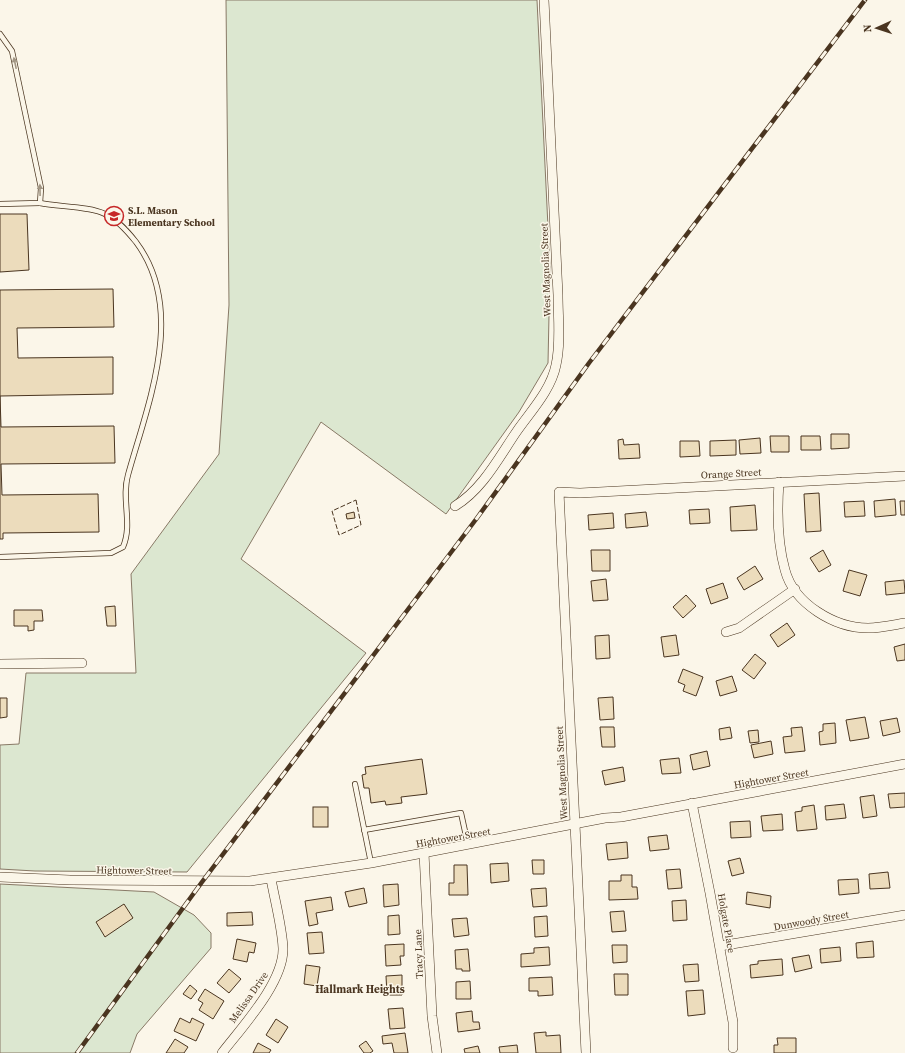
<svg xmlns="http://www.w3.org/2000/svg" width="905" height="1053" viewBox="0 0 905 1053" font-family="'Source Serif 4',serif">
<rect width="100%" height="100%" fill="#fbf6e9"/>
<g fill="#dce7d0" stroke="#887966">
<polygon points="226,0 537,0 550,268 548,363 519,412 446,514 321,422 241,559 366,653 187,872 35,871 0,869 0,745 19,744 26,673 136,673 131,574 219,454 229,305"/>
<polygon points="0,884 154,892 194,915 211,933 211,948 137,1034 130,1053 0,1053"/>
</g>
<g fill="#ecdcbc" stroke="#4a3520">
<polygon points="0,214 27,214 29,270 0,272"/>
<polygon points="113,289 114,327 17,328 18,358 113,357 113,394 0,396 1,427 114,426 115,463 1,464 2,495 98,494 99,532 3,533 3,539 0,539 0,290"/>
<polygon points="831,434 849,434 849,448 831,449"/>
<polygon points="770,436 789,436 789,452 771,452"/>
<polygon points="801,436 820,436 821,450 801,450"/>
<polygon points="760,438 761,453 740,454 739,440"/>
<polygon points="623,439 624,445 639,444 640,458 619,459 618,440"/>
<polygon points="736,440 736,455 710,456 710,441"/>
<polygon points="680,441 699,441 700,456 680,457"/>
<polygon points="819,493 821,531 806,532 804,494"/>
<polygon points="895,499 896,515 875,517 874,501"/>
<polygon points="864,501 865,516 845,517 844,502"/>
<polygon points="900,501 905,501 905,515 901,515"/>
<polygon points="755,505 757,530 731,531 730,507"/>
<polygon points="709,509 710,523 690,524 689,510"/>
<polygon points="354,512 355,518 347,519 346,514"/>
<polygon points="646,512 648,526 626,528 625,514"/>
<polygon points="613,513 614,528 589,530 588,515"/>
<polygon points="591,550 610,550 610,571 592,571"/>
<polygon points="823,550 831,565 819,572 810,558"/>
<polygon points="755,566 763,579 744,590 737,578"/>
<polygon points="849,570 867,575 860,596 843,591"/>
<polygon points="606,579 608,600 593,601 591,581"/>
<polygon points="904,580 905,593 886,595 885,582"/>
<polygon points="723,583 728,598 711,604 706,589"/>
<polygon points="686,595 696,606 683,618 673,607"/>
<polygon points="115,606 116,626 107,626 105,607"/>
<polygon points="14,610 42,610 43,621 34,621 34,630 28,631 28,626 14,626"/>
<polygon points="787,623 795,635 778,647 770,635"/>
<polygon points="609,635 610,658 596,659 595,636"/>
<polygon points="676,635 679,655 664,657 661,637"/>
<polygon points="905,644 905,660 897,661 894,647"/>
<polygon points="755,654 766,663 754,679 742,670"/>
<polygon points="683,669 703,677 696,696 683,691 685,685 678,682"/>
<polygon points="732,676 737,691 720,696 716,681"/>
<polygon points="613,697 614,719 600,720 598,698"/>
<polygon points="0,698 7,698 7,717 0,718"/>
<polygon points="865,717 869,738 850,741 846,720"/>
<polygon points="897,718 900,732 883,736 880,721"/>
<polygon points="835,723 836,743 820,745 819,732 823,731 823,724"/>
<polygon points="600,727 614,727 615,747 602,747"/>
<polygon points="730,727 732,738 720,740 719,729"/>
<polygon points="802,727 805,751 785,753 783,737 792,736 791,728"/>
<polygon points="758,730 759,742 750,743 748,731"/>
<polygon points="771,741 773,754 754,758 751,745"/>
<polygon points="707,751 710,766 693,770 690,755"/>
<polygon points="679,758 681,773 662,774 660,760"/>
<polygon points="422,759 427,794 401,797 402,803 386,805 385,801 371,803 369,788 364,788 362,775 366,774 365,767"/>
<polygon points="623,767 625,781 605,785 602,771"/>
<polygon points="905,793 905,807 890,808 888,794"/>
<polygon points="874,795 877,816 863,818 860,797"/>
<polygon points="844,804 846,818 826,820 825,806"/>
<polygon points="814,805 817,829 797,831 795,812 802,811 802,807"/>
<rect x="313" y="807" width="15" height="20"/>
<polygon points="782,814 783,830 763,831 761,816"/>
<polygon points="750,821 751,837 731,838 730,822"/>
<polygon points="667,835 669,849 650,851 648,837"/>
<polygon points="627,842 628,858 608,860 606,844"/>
<polygon points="740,858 744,873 732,876 728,861"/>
<polygon points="532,860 544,860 544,874 533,874"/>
<polygon points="508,863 509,881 491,883 490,864"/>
<polygon points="454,865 467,865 468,895 449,895 449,883 454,883"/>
<polygon points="680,869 682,888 668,889 666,870"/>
<polygon points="888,872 890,888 870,889 869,874"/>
<polygon points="621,875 632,875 632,887 637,887 638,899 609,900 609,881 621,881"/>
<polygon points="858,879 859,893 839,895 838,880"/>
<polygon points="398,884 399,905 384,907 383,885"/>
<polygon points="364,888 367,903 349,907 345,892"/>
<polygon points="546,888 547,906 533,907 531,889"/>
<polygon points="747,892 771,896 770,908 746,904"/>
<polygon points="331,897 333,910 316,913 318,924 309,926 305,901"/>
<polygon points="686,900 687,920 673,921 672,901"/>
<polygon points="124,904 133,918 105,937 96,922"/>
<polygon points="624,911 626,931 612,932 610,912"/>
<polygon points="252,912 253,925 227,926 227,913"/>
<polygon points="399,915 400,934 388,935 388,916"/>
<polygon points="547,916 548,936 535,937 534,917"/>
<polygon points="467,918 469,935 454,937 452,919"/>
<polygon points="322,932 324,953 309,954 307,933"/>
<polygon points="237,939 256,943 254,953 249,952 247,962 233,959"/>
<polygon points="873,941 874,957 857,958 856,943"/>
<polygon points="404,944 404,956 400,956 401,965 386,966 385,945"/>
<polygon points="612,945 627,945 627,962 613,963"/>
<polygon points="549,947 550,965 521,967 521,954 534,953 534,948"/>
<polygon points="840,947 841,961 821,963 820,949"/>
<polygon points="468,949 470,971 462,971 462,969 456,969 455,950"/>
<polygon points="809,955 812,968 795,972 792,958"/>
<polygon points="782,959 783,975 751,978 750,965 758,964 758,961"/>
<polygon points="698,964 699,981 685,982 683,965"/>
<polygon points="306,965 320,967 317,986 304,984"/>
<polygon points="229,969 241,979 229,993 217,983"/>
<polygon points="614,974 628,974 628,995 615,995"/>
<polygon points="402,975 402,995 387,995 386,976"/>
<polygon points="552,977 553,995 538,996 538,991 529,991 529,978"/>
<polygon points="470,981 471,999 456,999 456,982"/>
<polygon points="190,985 197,991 191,999 183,994"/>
<polygon points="205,989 224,1001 213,1019 199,1010 203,1003 198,1000"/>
<polygon points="703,990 705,1014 688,1016 686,991"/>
<polygon points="403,1008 405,1028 390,1029 388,1009"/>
<polygon points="472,1011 473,1022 479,1022 480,1029 458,1032 456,1013"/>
<polygon points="180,1018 190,1023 192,1018 204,1024 196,1041 174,1031"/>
<polygon points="276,1019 288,1027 278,1043 266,1035"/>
<polygon points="546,1032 546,1036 560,1035 561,1053 536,1053 534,1033"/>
<polygon points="405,1033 408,1053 394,1053 392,1043 383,1044 382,1036"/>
<polygon points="777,1038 796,1038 796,1053 774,1053 774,1045 778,1045"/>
<polygon points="175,1039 188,1047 184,1053 166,1053"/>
<polygon points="366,1041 373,1051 370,1053 364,1053 359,1046"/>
<polygon points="258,1043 271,1050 269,1053 253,1053"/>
<polygon points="517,1045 518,1053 500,1053 499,1047"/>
<polygon points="478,1046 480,1053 465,1053 464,1049"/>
</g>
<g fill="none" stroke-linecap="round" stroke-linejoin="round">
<defs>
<g id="service">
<polyline points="0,34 12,51 41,188 40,203 0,204"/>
<path d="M0,557l111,-4 12,-6c10,-23 -2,-48 5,-72 20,-72 59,-165 8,-233 -8,-10 -18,-22 -31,-28 -16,-8 -47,-7 -65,-11"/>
<polyline points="355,784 371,863"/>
<polyline points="364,830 461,813 468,845"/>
</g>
<g id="minor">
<path d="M779,482c-2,29 -2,60 6,88 9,34 50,58 83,58 12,0 25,-3 37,-5"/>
<path d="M455,506c28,-17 44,-49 62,-75 14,-20 34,-41 39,-66 5,-22 2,-47 2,-70l-14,-295"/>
<polyline points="726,632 739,628 795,589"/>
<polyline points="0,664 82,663"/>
<polyline points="692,803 710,893 733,1022 733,1048"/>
<polyline points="424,853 432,1016 437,1053"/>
<polyline points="0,877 70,880 250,881 371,863 605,818 621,817 905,764"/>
<polyline points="720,946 905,915"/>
<path d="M222,1053c20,-26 62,-71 61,-105 -1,-21 -8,-47 -12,-69"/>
<polyline points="586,1053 559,492 580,493 905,476"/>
</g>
</defs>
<use href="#service" stroke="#4a3520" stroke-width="6"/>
<use href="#minor" stroke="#4a3520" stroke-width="10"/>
<use href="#service" stroke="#fbf6e9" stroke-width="4.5"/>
<use href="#minor" stroke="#fbf6e9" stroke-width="9"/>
<defs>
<polyline id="rail" points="77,1053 202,882 477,518 589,363 865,0"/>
</defs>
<use href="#rail" stroke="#4a3520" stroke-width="4.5"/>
<use href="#rail" stroke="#fbf6e9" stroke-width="3" stroke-dasharray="9" stroke-linecap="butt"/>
<polygon stroke="#4a3520" stroke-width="1" stroke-dasharray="5 2" stroke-linecap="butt" points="356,500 361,525 339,535 332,511"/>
</g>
<defs><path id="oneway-solid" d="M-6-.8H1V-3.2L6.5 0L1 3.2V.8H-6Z"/></defs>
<g fill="#a29684">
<use href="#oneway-solid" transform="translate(15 63) rotate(-102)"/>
<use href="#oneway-solid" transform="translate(40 190) rotate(-91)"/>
</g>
<defs>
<symbol id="school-ring" viewBox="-11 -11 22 22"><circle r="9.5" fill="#fbf6e9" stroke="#c62828" stroke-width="1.5"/><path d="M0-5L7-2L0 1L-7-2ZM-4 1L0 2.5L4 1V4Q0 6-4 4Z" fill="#c62828"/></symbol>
</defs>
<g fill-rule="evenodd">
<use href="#school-ring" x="103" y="205" width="22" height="22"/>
</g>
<g text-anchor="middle" stroke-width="3" stroke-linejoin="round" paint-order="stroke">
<g font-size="10" font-weight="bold" fill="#4a3520" stroke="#fbf6e9" text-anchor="start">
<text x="128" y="214">S.L. Mason<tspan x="128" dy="12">Elementary School</tspan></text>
</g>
<g font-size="10" fill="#4a3520" stroke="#fbf6e9">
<text transform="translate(545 270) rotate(-92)" y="4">West Magnolia Street</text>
<text transform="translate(731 473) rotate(-3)" y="4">Orange Street</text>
<text transform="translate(561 773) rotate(-93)" y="4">West Magnolia Street</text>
<text transform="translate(771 778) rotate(-10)" y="4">Hightower Street</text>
<text transform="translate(453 837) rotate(-10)" y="4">Hightower Street</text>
<text transform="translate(134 870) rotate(1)" y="4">Hightower Street</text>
<text transform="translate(811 920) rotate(-10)" y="4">Dunwoody Street</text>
<text transform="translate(727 923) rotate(80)" y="4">Holgate Place</text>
<text transform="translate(418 954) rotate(-92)" y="4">Tracy Lane</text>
<text transform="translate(248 997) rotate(-55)" y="4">Melissa Drive</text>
</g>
<g font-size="11" font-weight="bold" fill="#4a3520" stroke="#fbf6e9">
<text x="360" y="993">Hallmark Heights</text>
</g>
</g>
<g transform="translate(877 28) rotate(267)" stroke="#fbf6e9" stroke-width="3" paint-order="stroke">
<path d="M0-3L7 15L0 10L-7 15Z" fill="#4a3520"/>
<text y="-6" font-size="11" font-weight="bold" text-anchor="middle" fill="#4a3520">N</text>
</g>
</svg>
